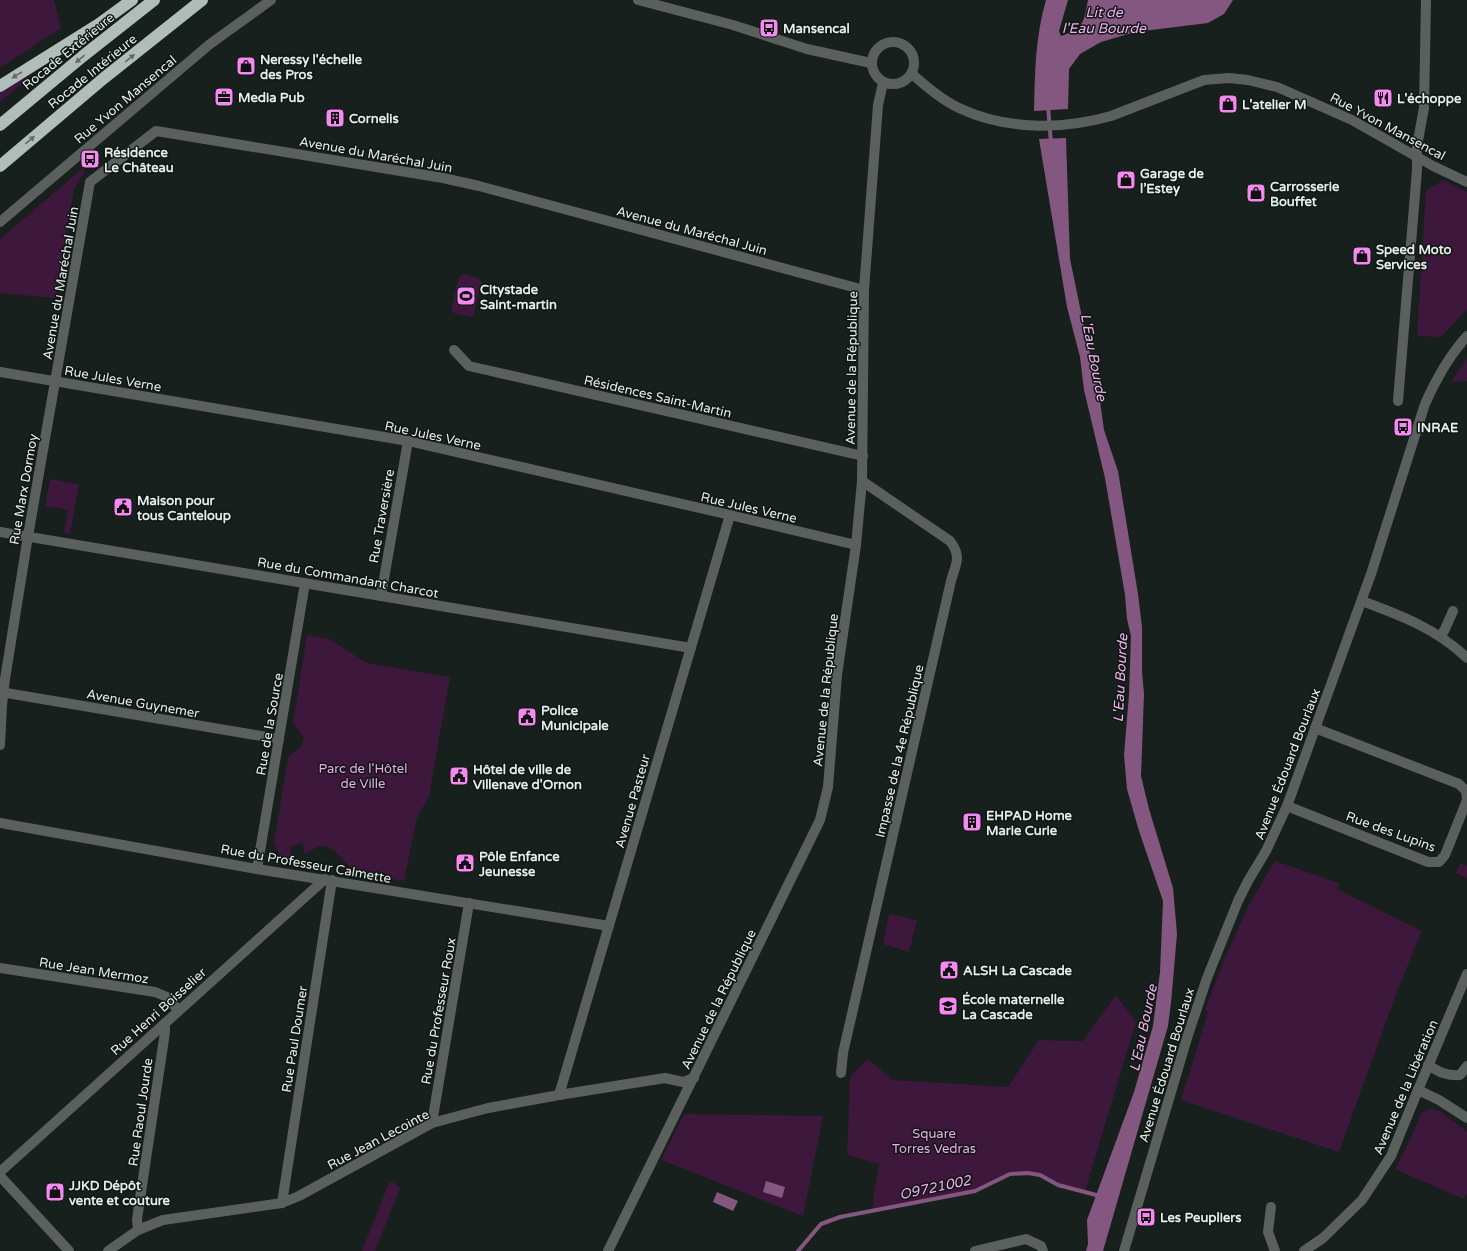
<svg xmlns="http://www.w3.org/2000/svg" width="1467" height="1251" viewBox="0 0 1467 1251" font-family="'Varela Round',sans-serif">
<rect width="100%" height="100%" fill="#17201c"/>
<g fill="#3d173c">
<polygon points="0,0 54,0 61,28 0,68"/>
<polygon points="27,76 29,78 0,102 0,92"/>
<polygon points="83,168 85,172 74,189 55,298 0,293 0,239"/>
<polygon points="1444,180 1467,192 1467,309 1441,337 1417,336 1426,190"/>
<polygon points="463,274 479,278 482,282 473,316 471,317 454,313 451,310 459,277"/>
<polygon points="1467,358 1467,381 1451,382"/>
<polygon points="50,479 79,484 70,534 64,532 68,510 45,506"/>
<path d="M307,635l22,4 38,24 83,14 -21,119 -12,22 -13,63 -47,-8c-10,-6 -23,-28 -34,-27 -6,0 -13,5 -18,8l-3,-11 -12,4 2,13 -12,-4 -6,-13 14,-86 13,-10 3,-9 -11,-15z"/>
<polygon points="1275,861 1339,883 1337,889 1422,931 1396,994 1339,1152 1181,1100 1208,1012 1205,1010 1222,965 1248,906"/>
<polygon points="1460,863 1467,866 1467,878 1456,873"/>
<polygon points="889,914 917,920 909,952 883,944"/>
<polygon points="1116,995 1136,1022 1085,1191 1058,1185 1040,1175 1028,1173 1011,1174 975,1191 873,1211 873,1200 879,1164 847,1155 850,1077 868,1059 893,1080 1008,1087 1039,1040 1083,1041"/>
<polygon points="1430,1109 1440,1111 1467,1132 1467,1194 1463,1199 1395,1169 1411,1138 1420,1116 1423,1112"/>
<polygon points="684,1114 823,1116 803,1216 661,1160"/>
<polygon points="390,1180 400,1188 375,1251 362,1251"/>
</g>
<g fill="#835780">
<path d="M1046,0h22l-9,31 2,5c23,-8 23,-14 27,-36h145l-9,14 -16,9 -73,9 -34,10 -21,12 -11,15 -1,40 -34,2c1,-38 1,-73 12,-111z"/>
<polygon points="1066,138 1070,259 1088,346 1096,372 1104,430 1118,471 1138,594 1142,627 1142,672 1144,694 1141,776 1149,809 1173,888 1177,934 1171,1003 1168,1026 1103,1251 1086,1251 1088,1244 1087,1220 1134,1092 1153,1026 1160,972 1163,901 1139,831 1127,789 1124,755 1129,695 1131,636 1127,619 1125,595 1105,478 1084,390 1080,357 1067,307 1039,139"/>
<polygon points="766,1181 785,1187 782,1198 763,1192"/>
<polygon points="717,1192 738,1201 733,1211 713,1202"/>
</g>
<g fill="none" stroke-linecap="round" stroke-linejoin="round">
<g stroke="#835780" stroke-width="4">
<polyline points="1048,106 1051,143"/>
<polyline points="798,1251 821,1224 840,1217 975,1191 1010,1174 1028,1173 1040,1175 1058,1185 1100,1196"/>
</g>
<g stroke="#5b605e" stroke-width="10">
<polyline points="638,0 733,25 807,49 871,63"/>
<circle cx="893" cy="63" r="21"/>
<path d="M912,74c14,12 30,26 47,34 46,22 103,22 152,8l93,-36 25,-2 19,2 29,7 75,33 81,46 34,16"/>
<polyline points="0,222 210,44 271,0"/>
<polyline points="454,350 469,366 863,456"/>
<polyline points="0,372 408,441 730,515 856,545"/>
<polyline points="1398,401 1417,170 1417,146 1424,108 1426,0"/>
<polyline points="0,532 691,648"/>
<polyline points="381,596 408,441"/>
<path d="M1362,601c38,14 75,28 105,57"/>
<polyline points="1441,636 1445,629 1453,611"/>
<polyline points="0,692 279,739"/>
<polyline points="0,745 2,705 5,679 28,536 90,182 156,131 443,178 479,186 864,290"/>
<polyline points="1287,806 1428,862 1439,862 1445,855 1467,800 1466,791 1459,784 1315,728"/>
<polyline points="0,823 257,869 609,926"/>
<polyline points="257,869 305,583"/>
<polyline points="0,968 155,992 167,997 178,1010"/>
<path d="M1428,1065c11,7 18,11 32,10l7,-9"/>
<path d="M841,1073l2,-20 108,-472c5,-18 11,-24 -1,-40l-88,-60"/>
<polyline points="1418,1090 1439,1100 1467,1118"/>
<polyline points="559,1095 730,515"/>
<polyline points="432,1123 469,903"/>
<polyline points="0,1172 325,879"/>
<polyline points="0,1176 69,1251"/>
<polyline points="282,1203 332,880"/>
<polyline points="1271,1207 1268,1232 1275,1251"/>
<polyline points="138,1230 137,1219 165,1032 165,1023"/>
<polyline points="108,1251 138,1230 163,1220 282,1203 299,1196 432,1123 488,1108 559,1095 665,1078 683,1082 694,1078"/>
<polyline points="608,1251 820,820 828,787 837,675 856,545 862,481 864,290 878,105 883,83"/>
<polyline points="975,1251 1026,1239 1041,1246 1043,1251"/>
<path d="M1124,1251l63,-213 20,-60 31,-77 10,-20 18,-30 21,-45 84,-232 54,-170c11,-25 24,-48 42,-68"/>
<polyline points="1304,1251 1323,1238 1362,1200 1391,1156 1418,1090 1467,974"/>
</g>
<g stroke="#b1bdb8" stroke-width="12">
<polyline points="0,86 99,24 132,0"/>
<polyline points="0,125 83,56 154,0"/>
<polyline points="0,166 104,78 202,0"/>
</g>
</g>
<defs><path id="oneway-solid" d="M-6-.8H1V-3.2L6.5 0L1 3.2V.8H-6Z"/></defs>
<g fill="#606a66">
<use href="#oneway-solid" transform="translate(130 58) rotate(-39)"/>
<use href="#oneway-solid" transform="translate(80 59) rotate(140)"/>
<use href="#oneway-solid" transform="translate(17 75) rotate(148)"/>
<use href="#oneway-solid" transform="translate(30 140) rotate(-40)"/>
</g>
<defs>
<symbol id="bus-square" viewBox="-11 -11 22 22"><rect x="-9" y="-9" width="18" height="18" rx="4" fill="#f489f0" stroke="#0e1713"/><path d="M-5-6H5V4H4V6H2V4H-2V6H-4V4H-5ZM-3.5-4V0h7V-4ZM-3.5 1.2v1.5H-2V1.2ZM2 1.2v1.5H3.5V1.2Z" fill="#111"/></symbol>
<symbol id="shop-square" viewBox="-11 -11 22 22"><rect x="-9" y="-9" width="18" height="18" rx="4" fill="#f489f0" stroke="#0e1713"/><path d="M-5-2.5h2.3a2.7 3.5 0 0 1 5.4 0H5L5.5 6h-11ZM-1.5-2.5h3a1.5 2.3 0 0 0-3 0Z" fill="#111"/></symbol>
<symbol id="office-square" viewBox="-11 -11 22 22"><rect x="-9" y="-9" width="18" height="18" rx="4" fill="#f489f0" stroke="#0e1713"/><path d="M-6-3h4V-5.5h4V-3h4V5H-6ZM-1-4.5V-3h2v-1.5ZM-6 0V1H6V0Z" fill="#111"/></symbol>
<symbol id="restaurant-square" viewBox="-11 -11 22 22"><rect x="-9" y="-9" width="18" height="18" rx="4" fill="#f489f0" stroke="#0e1713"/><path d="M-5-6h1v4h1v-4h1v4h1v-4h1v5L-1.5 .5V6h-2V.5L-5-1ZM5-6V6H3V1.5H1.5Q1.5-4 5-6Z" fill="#111"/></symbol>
<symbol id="building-square" viewBox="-11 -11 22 22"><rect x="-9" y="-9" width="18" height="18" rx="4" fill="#f489f0" stroke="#0e1713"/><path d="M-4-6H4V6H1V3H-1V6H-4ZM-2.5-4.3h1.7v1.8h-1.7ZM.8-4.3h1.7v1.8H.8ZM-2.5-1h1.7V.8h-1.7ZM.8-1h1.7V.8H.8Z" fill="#111"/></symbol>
<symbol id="stadium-square" viewBox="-11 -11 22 22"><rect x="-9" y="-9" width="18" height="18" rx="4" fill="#f489f0" stroke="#0e1713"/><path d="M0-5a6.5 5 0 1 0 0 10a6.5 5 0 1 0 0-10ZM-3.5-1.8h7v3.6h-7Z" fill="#111"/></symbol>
<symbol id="civic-square" viewBox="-11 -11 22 22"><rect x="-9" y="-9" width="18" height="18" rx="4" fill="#f489f0" stroke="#0e1713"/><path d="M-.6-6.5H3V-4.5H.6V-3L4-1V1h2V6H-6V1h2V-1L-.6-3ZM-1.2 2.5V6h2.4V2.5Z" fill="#111"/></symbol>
<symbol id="school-square" viewBox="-11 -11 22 22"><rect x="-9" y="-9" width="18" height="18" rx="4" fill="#f489f0" stroke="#0e1713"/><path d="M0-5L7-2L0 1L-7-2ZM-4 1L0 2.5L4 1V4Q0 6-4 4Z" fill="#111"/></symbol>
</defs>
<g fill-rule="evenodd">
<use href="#bus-square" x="758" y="17" width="22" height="22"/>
<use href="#shop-square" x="235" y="55" width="22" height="22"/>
<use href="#office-square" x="213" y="86" width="22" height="22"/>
<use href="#restaurant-square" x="1372" y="87" width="22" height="22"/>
<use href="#shop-square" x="1217" y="93" width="22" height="22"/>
<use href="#building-square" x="324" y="107" width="22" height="22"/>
<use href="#bus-square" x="79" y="148" width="22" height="22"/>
<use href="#shop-square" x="1115" y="169" width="22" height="22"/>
<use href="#shop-square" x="1245" y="182" width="22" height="22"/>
<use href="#shop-square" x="1351" y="245" width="22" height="22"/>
<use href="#stadium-square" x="455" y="285" width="22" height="22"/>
<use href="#bus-square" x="1392" y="416" width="22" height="22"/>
<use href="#civic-square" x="112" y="496" width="22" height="22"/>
<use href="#civic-square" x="516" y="706" width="22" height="22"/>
<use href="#civic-square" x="448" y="765" width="22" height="22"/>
<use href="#building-square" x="961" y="811" width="22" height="22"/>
<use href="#civic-square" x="454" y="852" width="22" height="22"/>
<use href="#civic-square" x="938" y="959" width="22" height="22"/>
<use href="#school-square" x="937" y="995" width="22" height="22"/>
<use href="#shop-square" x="44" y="1181" width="22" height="22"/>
<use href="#bus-square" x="1135" y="1206" width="22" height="22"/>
</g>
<g text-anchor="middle" stroke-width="3" stroke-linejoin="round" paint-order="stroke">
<g font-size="13" font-weight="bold" fill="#e7edea" stroke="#0e1713" text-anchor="start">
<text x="783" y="33">Mansencal</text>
<text x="260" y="64">Neressy l'échelle<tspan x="260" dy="15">des Pros</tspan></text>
<text x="238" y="102">Media Pub</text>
<text x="1397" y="103">L'échoppe</text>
<text x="1242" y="109">L'atelier M</text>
<text x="349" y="123">Cornelis</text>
<text x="104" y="157">Résidence<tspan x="104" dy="15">Le Château</tspan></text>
<text x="1140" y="178">Garage de<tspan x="1140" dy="15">l’Estey</tspan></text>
<text x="1270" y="191">Carrosserie<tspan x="1270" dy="15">Bouffet</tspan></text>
<text x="1376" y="254">Speed Moto<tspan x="1376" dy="15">Services</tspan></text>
<text x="480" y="294">Citystade<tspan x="480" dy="15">Saint-martin</tspan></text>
<text x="1417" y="432">INRAE</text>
<text x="137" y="505">Maison pour<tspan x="137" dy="15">tous Canteloup</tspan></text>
<text x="541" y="715">Police<tspan x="541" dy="15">Municipale</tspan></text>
<text x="473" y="774">Hôtel de ville de<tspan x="473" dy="15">Villenave d'Ornon</tspan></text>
<text x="986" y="820">EHPAD Home<tspan x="986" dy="15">Marie Curie</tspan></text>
<text x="479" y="861">Pôle Enfance<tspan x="479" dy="15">Jeunesse</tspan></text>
<text x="963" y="975">ALSH La Cascade</text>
<text x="962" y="1004">École maternelle<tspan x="962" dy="15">La Cascade</tspan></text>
<text x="69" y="1190">JJKD Dépôt<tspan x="69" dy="15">vente et couture</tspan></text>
<text x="1160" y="1222">Les Peupliers</text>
</g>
<g font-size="13" fill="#e7edea" stroke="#0e1713">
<text transform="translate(68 51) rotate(-39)" y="5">Rocade Extérieure</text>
<text transform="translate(92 71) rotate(-39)" y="5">Rocade Intérieure</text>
<text transform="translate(125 99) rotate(-40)" y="5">Rue Yvon Mansencal</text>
<text transform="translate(1388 126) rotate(28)" y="5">Rue Yvon Mansencal</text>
<text transform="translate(376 154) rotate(10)" y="5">Avenue du Maréchal Juin</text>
<text transform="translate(692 230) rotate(15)" y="5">Avenue du Maréchal Juin</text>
<text transform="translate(60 283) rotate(-80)" y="5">Avenue du Maréchal Juin</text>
<text transform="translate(851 368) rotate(-89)" y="5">Avenue de la République</text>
<text transform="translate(113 378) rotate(10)" y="5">Rue Jules Verne</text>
<text transform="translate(658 396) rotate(13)" y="5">Résidences Saint-Martin</text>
<text transform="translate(433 435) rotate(12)" y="5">Rue Jules Verne</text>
<text transform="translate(23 489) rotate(-80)" y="5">Rue Marx Dormoy</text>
<text transform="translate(749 507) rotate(13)" y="5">Rue Jules Verne</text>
<text transform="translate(381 516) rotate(-80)" y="5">Rue Traversière</text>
<text transform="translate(348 577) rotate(10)" y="5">Rue du Commandant Charcot</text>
<text transform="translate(825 690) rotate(-84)" y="5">Avenue de la République</text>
<text transform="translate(143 703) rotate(10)" y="5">Avenue Guynemer</text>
<text transform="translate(269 724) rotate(-80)" y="5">Rue de la Source</text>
<text transform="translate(899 751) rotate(-77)" y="5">Impasse de la 4e République</text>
<text transform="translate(1287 764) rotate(-69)" y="5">Avenue Édouard Bourlaux</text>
<text transform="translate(632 801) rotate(-74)" y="5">Avenue Pasteur</text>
<text transform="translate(1391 831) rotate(20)" y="5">Rue des Lupins</text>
<text transform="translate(306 863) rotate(10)" y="5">Rue du Professeur Calmette</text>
<text transform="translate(94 970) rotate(9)" y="5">Rue Jean Mermoz</text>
<text transform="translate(718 999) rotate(-64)" y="5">Avenue de la République</text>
<text transform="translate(158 1011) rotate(-42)" y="5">Rue Henri Boisselier</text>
<text transform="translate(438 1011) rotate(-80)" y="5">Rue du Professeur Roux</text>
<text transform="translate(294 1039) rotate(-81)" y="5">Rue Paul Doumer</text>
<text transform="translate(1166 1065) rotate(-73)" y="5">Avenue Édouard Bourlaux</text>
<text transform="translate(1405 1087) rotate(-67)" y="5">Avenue de la Libération</text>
<text transform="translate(140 1112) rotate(-82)" y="5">Rue Raoul Jourde</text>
<text transform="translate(378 1139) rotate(-28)" y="5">Rue Jean Lecointe</text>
</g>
<g font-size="13" fill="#edabe9" stroke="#0e1713">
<text x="363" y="773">Parc de l'Hôtel<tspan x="363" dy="15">de Ville</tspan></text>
<text x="934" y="1138">Square<tspan x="934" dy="15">Torres Vedras</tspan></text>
</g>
<g font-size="14" font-style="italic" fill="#f2afee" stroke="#0e1713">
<text x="1104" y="17">Lit de<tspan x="1104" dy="16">l'Eau Bourde</tspan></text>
<text transform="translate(1094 357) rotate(79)" y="5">L'Eau Bourde</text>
<text transform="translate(1120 678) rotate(-87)" y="5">L'Eau Bourde</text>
<text transform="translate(1143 1028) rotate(-78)" y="5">L'Eau Bourde</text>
<text transform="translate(935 1187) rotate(-12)" y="5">O9721002</text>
</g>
</g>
</svg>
